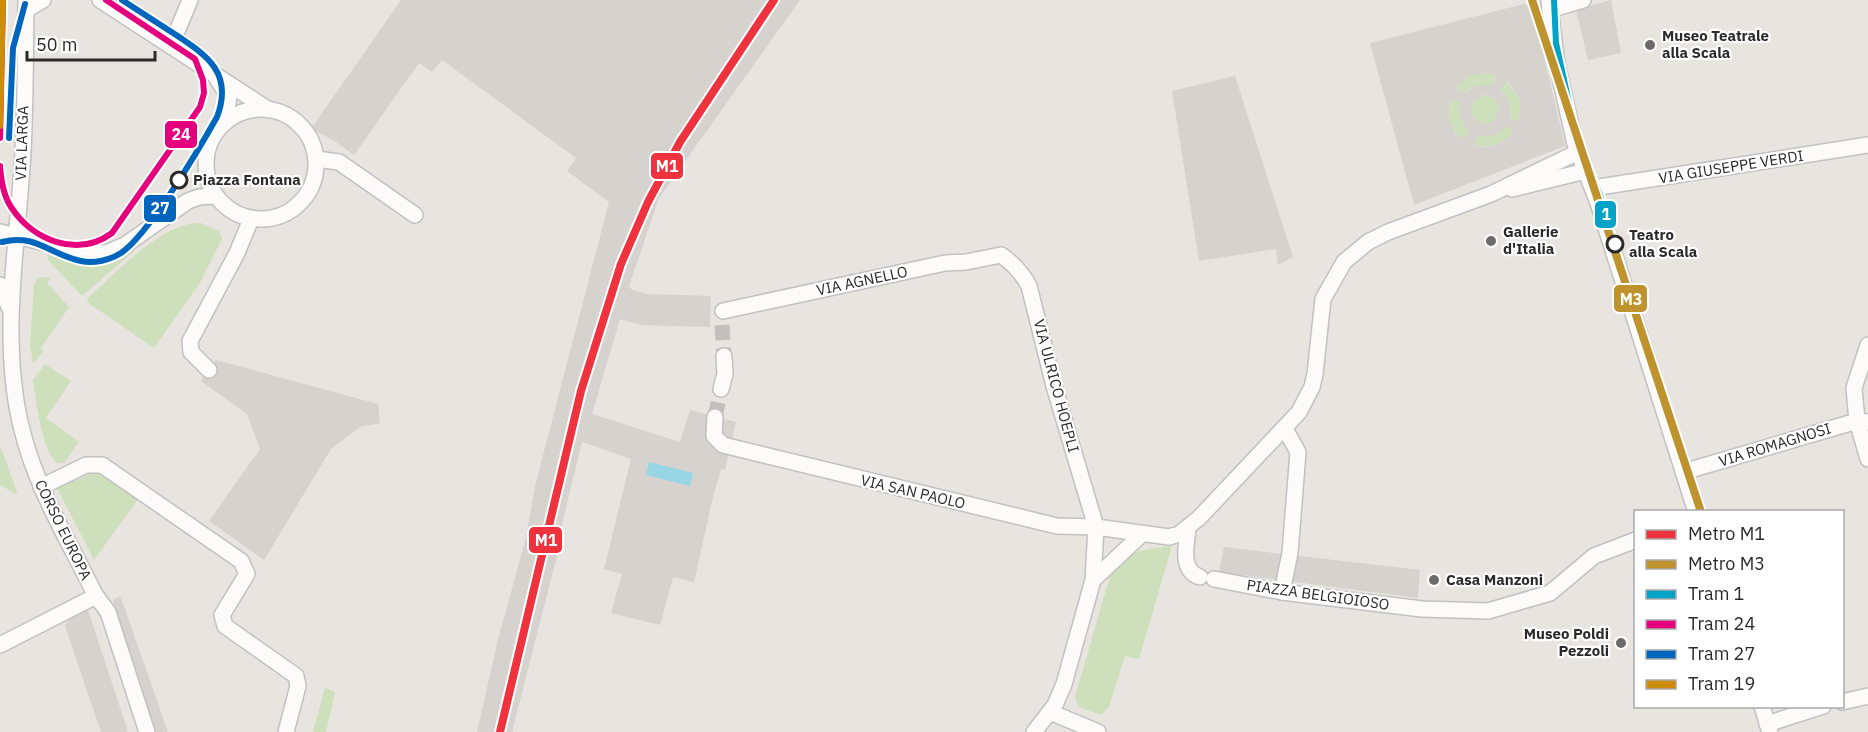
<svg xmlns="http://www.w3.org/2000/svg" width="1868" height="732" viewBox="0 0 1868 732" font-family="'IBM Plex Sans',sans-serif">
<rect width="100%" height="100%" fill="#e8e4e0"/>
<g fill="#cee0bb">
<polygon points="1483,73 1496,75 1493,85 1469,89 1465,93 1456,87 1469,76"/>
<polygon points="1507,81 1521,101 1520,121 1510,118 1510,103 1501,89"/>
<circle cx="1485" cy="110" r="14"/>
<path d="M1450,98l11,3 8,30 -7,8c-12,-11 -16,-25 -12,-41z"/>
<path d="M1506,126l8,6c-11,12 -24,17 -40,13l3,-10h18z"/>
<path d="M201,223l19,9 2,7 -21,42 -47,67 -67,-46 1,-4c27,-24 75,-77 113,-75z"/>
<polygon points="134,247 134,251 82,296 48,260 47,255 88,259"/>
<polygon points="47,277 51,278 47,283 69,307 41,348 43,351 33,364 30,345 34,284 38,278"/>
<path d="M45,364l26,17 -25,37 33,24 -15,21h-7c-15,-11 -21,-64 -24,-83z"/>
<polygon points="0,445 17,492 16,494 0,485"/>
<polygon points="103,469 141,495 94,560 57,488"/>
<path d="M1172,546l-33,113 -14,-3 -16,51 -8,8 -22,-8 -4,-10 37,-128c21,-19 32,-20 60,-23z"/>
<polygon points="325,688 335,692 326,732 313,732"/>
</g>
<g fill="#d6d2ce" fill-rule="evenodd">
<polygon points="401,0 800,0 659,198 629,286 632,290 647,294 711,296 710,327 641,325 620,319 592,414 680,442 690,410 736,422 725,470 721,469 713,497 694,582 673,577 660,625 611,613 622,574 604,569 631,459 582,442 556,549 557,556 512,732 477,732 498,639 526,538 535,486 609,202 567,171 576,158 442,60 432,72 419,63 354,155 333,140 311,129"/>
<polygon points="1611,0 1621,53 1588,60 1576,10"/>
<path d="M1524,4l6,2 8,25 27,115 -151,59 -44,-162zM1483,73l13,2 -3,10 -18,1 -10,7 -9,-6 13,-11zM1508,81l13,20 -2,20 -9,-3v-15l-9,-14zM1486,95l8,4 5,8 -4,13 -9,4 -12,-5 -3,-9 3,-9zM1450,99l10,3v15l8,14 -6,8 -7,-7 -6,-13zM1506,126l8,7 -14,10 -14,4 -12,-2 3,-9 18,-1z"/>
<polygon points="1235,76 1293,257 1278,265 1276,249 1199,261 1172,91"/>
<polygon points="216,360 378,404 380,423 360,427 331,449 264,560 209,521 260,449 247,414 201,381"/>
<polygon points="1224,547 1420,570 1418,598 1219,572"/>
<polygon points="120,596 124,606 168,732 153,732 115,610 113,600"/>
<polygon points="88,610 128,732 101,732 65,626 70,617"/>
</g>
<polygon fill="#99d6e4" points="649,462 693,473 690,486 646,475"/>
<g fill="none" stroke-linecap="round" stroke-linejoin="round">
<g stroke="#c2bfbc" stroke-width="15" stroke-dasharray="15 8" stroke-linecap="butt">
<polyline points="722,325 724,356"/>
<polyline points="715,417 721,389"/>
</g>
<defs>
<g id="street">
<path d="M26,0c-1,56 0,112 -4,168 -6,85 -21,174 -1,258 14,60 47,114 75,170l12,16 39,120"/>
<polyline points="100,0 269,110"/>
<polyline points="1549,0 1557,64 1575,144 1598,203 1696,512"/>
<polyline points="26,10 43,0"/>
<polyline points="1550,10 1583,0"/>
<polyline points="171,46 190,0"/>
<polyline points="216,77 229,98 224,123"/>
<circle cx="261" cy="164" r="55"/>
<polyline points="316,159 339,162 415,215"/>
<polyline points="1593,188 1868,145"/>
<polyline points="1512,189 1586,171"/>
<polyline points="0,232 82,252 106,253 125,245 188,201 199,197 216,196"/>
<polyline points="0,285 9,307"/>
<path d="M723,311l222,-48 21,-1 35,-7c13,9 21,18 28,31l25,100 42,141 -3,53 -29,104 -9,21 -21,27"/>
<polyline points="1868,345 1854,388 1857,421 1868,459"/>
<polyline points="209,370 191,352 190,341 237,253 251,219"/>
<polyline points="721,389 725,374 724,356"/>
<polyline points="715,417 714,436 723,445 1057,526 1096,527 1169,537 1179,534 1199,518 1299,412 1312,387 1315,374 1323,299 1344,262 1368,242 1388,232 1491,194 1578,152"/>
<polyline points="1683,472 1857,421 1868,422"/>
<polyline points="41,487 86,465 102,465 241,561 247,574 222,615 225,626 296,676 298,686 286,732"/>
<path d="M1188,527c-1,17 -9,43 12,50"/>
<polyline points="1214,579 1282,592 1422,609 1488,611 1550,593 1594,556 1636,540"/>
<polyline points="1093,580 1141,535"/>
<polyline points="1282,592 1290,553 1298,452 1285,429"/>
<polyline points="0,645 96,596"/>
<polyline points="1842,702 1868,696"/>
<polyline points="1762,706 1770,732"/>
<polyline points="1050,712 1098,732"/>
<polyline points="1767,724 1823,706"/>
</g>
</defs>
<use href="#street" stroke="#c2c0c1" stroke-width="18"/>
<use href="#street" stroke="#fcfbfa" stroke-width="15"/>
<defs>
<polyline id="tram-1" points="1554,0 1556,43 1577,140 1600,195 1641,334 1700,512"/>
<g id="tram-2">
<polyline points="0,138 3,0"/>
<path d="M0,166c1,14 3,29 11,41 22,34 67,51 101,26l88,-126 4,-14 -1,-13 -8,-21 -89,-59"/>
</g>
<g id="tram-3">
<polyline points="9,138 13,48 25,4"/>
<path d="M2,242c34,-9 48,13 79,19 13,3 29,-1 40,-8 28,-19 78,-104 96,-136 17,-45 -11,-62 -44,-84 -17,-11 -34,-22 -51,-33"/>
</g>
<polyline id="tram-4" points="0,126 3,0"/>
</defs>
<use href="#tram-1" stroke="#fff" stroke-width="10"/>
<use href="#tram-2" stroke="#fff" stroke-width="10"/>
<use href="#tram-3" stroke="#fff" stroke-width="10"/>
<use href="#tram-4" stroke="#fff" stroke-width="10"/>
<use href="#tram-1" stroke="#02a3c6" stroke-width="6"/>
<use href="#tram-2" stroke="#e5007d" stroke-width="6"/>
<use href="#tram-3" stroke="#0065bd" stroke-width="6"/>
<use href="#tram-4" stroke="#ce8d08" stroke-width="6"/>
<defs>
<polyline id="metro-1" points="500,732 581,391 621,264 648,202 680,142 774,0"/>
<polyline id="metro-2" points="1532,0 1701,512"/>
</defs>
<use href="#metro-1" stroke="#fff" stroke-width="12"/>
<use href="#metro-2" stroke="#fff" stroke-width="12"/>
<use href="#metro-1" stroke="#ee333e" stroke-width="8"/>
<use href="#metro-2" stroke="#be932d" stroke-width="8"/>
</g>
<g fill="#6c6b6a" stroke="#fff" stroke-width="2">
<circle cx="1650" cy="45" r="6"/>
<circle cx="1491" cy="241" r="6"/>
<circle cx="1434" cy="580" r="6"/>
<circle cx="1621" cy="643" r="6"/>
</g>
<g fill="#fff" stroke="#2a2a2a" stroke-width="3">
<circle cx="179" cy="180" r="8"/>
<circle cx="1615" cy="244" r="8"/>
</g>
<g text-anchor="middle" stroke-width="4.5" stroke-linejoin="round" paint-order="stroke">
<g font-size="15" font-weight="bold" fill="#2a2a2a" stroke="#fff" text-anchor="start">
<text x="1662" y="41">Museo Teatrale<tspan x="1662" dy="17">alla Scala</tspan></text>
<text x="1503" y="237">Gallerie<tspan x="1503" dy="17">d'Italia</tspan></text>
<text x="1446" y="585">Casa Manzoni</text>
<text x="1609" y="639" text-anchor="end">Museo Poldi<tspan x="1609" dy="17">Pezzoli</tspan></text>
</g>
<g font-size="15" fill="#2a2a2a" stroke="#fff">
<text transform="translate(22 143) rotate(-88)" y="5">VIA LARGA</text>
<text transform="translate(1731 167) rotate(-9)" y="5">VIA GIUSEPPE VERDI</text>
<text transform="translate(862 281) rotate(-12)" y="5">VIA AGNELLO</text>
<text transform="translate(1056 386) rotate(75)" y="5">VIA ULRICO HOEPLI</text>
<text transform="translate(1775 445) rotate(-17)" y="5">VIA ROMAGNOSI</text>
<text transform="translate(913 492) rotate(13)" y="5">VIA SAN PAOLO</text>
<text transform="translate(63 530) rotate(64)" y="5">CORSO EUROPA</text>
<text transform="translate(1318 595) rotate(8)" y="5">PIAZZA BELGIOIOSO</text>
</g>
<g font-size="15" font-weight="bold" fill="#2a2a2a" stroke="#fff" text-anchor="start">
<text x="193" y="185">Piazza Fontana</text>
<text x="1629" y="240">Teatro<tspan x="1629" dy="17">alla Scala</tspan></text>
</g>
</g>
<g stroke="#fff" stroke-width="2">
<rect x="164" y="120" width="34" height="29" rx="6" fill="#e5007d"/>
<rect x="650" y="152" width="34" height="28" rx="6" fill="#ee333e"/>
<rect x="143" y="194" width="34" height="29" rx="6" fill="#0065bd"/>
<rect x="1594" y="200" width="23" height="29" rx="6" fill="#02a3c6"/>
<rect x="1613" y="284" width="35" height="29" rx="6" fill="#be932d"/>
<rect x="528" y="526" width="35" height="28" rx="6" fill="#ee333e"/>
</g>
<g font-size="16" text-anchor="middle" font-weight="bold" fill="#fff">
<text x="181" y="140">24</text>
<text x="667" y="172">M1</text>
<text x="160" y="214">27</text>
<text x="1606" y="220">1</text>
<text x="1631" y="305">M3</text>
<text x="546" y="546">M1</text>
</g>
<rect x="1634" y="510" width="210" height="198" fill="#ffffff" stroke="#aaaaaa" stroke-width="1.5"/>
<rect x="1646" y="530" width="30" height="9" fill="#ee333e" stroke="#aaaaaa" stroke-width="1.5"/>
<text x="1688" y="540" font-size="18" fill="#2a2a2a">Metro M1</text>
<rect x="1646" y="560" width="30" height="9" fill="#be932d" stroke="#aaaaaa" stroke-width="1.5"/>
<text x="1688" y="570" font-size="18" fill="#2a2a2a">Metro M3</text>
<rect x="1646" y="590" width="30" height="9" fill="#02a3c6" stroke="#aaaaaa" stroke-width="1.5"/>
<text x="1688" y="600" font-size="18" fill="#2a2a2a">Tram 1</text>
<rect x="1646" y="620" width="30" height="9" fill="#e5007d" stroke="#aaaaaa" stroke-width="1.5"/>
<text x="1688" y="630" font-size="18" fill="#2a2a2a">Tram 24</text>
<rect x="1646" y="650" width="30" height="9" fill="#0065bd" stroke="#aaaaaa" stroke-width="1.5"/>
<text x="1688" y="660" font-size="18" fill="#2a2a2a">Tram 27</text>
<rect x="1646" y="680" width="30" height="9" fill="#ce8d08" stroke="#aaaaaa" stroke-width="1.5"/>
<text x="1688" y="690" font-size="18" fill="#2a2a2a">Tram 19</text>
<path d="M27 51v9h128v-9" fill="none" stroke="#2a2a2a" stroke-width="3"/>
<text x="36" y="51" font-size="18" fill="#2a2a2a" stroke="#ffffff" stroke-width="4.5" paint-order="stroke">50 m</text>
</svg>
